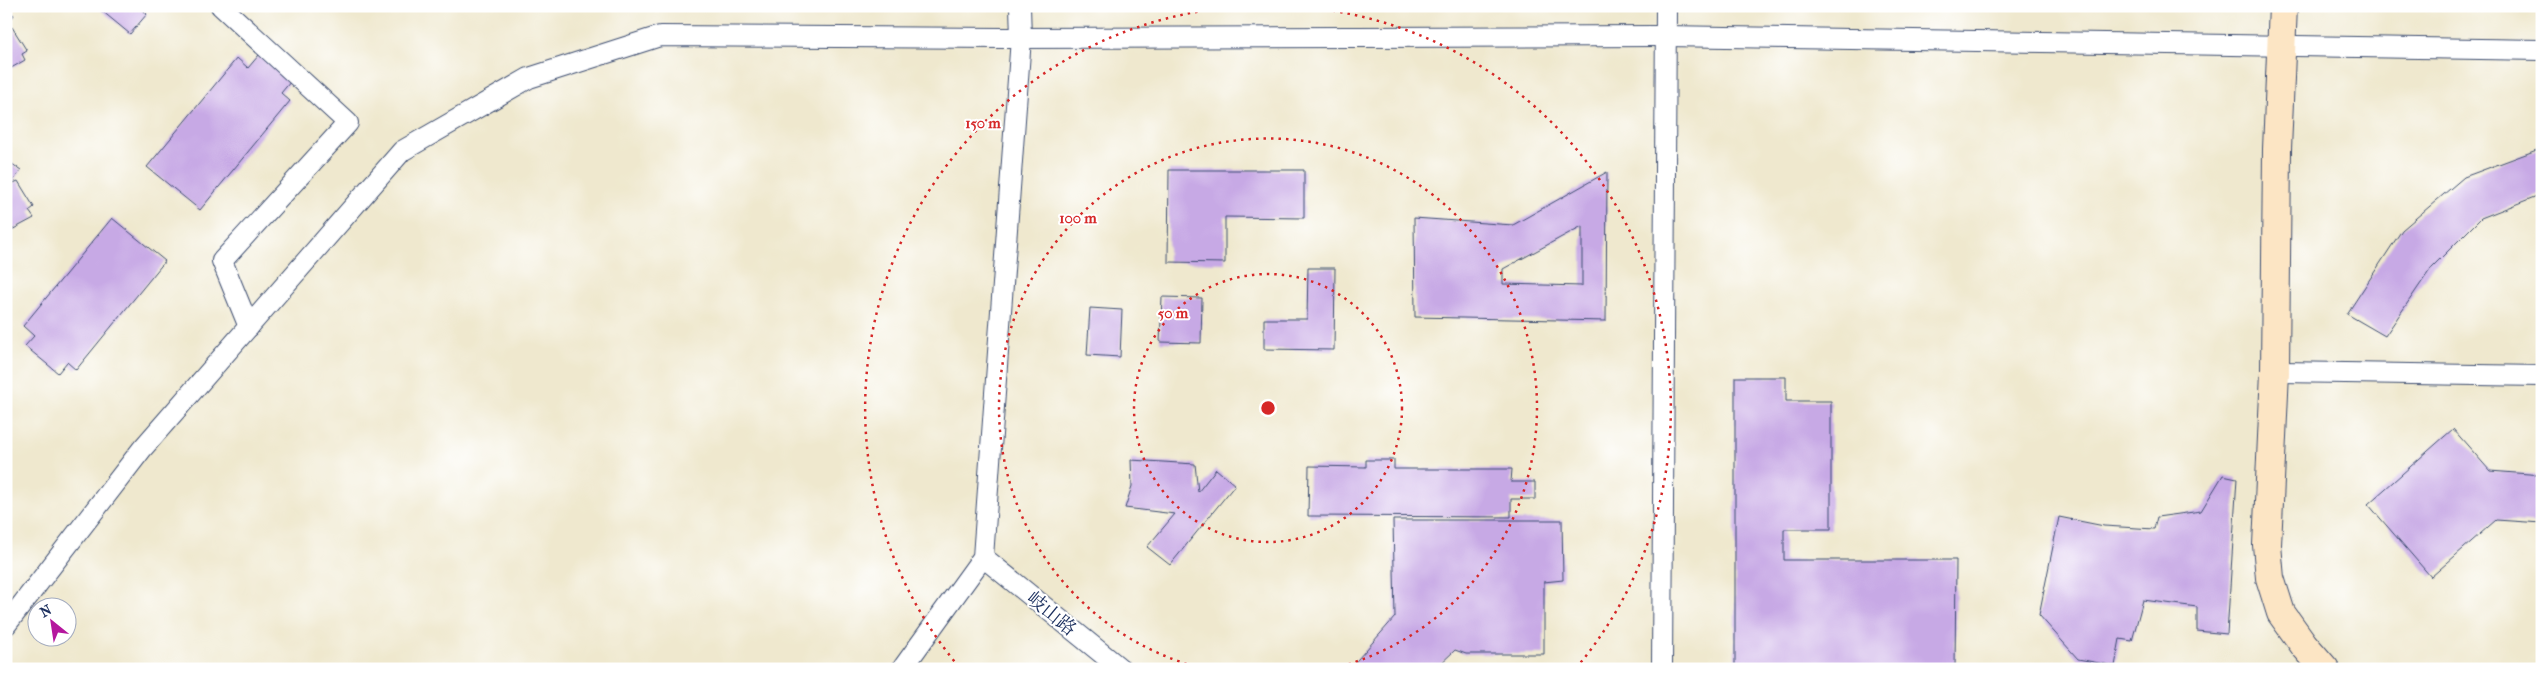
<svg xmlns="http://www.w3.org/2000/svg" width="2548" height="675" viewBox="0 0 2548 675" font-family="'IM FELL French Canon','Noto Serif SC',serif">
<rect width="100%" height="100%" fill="#fff"/>
<filter id="ink" filterUnits="userSpaceOnUse"><feTurbulence type="fractalNoise" baseFrequency=".02" numOctaves="2"/><feDisplacementMap in="SourceGraphic" scale="10" xChannelSelector="R" yChannelSelector="G"/><feConvolveMatrix kernelMatrix="1 2 1 2 8 2 1 2 1" color-interpolation-filters="sRGB"/></filter>
<filter id="wash" filterUnits="userSpaceOnUse"><feTurbulence type="fractalNoise" baseFrequency=".0096" numOctaves="4" result="noise"/><feDisplacementMap in="SourceGraphic" scale="20" xChannelSelector="R" yChannelSelector="G"/><feGaussianBlur stdDeviation="1.12" result="paint"/><feColorMatrix in="noise" values="0 0 0 0 0 0 0 0 0 0 0 0 0 0 0 0 0 1.4 0 .05"/><feComposite in="paint" operator="in"/></filter>
<g filter="url(#wash)">
<rect width="100%" height="100%" fill="#efe8ce"/>
<g id="blocks">
<g fill="#c7a9e5" fill-rule="evenodd">
<polygon points="96,6 138,6 147,14 130,34"/>
<polygon points="6,8 14,15 6,26"/>
<polygon points="12,27 27,51 22,54 25,60 6,71 6,30"/>
<polygon points="259,55 291,81 281,93 290,101 200,210 147,167 237,58 248,68"/>
<polygon points="2542,148 2542,194 2481,218 2432,267 2385,336 2347,314 2402,230 2464,177"/>
<polygon points="6,160 21,170 11,184 18,181 34,207 29,211 34,218 6,233"/>
<polygon points="1169,170 1304,170 1304,218 1225,217 1225,263 1168,262"/>
<path d="M1607,172l-1,149 -191,-4 -1,-99 99,7zM1582,226v60l-79,-2v-15z"/>
<polygon points="112,218 165,261 76,370 67,362 58,373 25,346 34,336 23,326"/>
<polygon points="1308,268 1335,268 1334,350 1264,349 1264,319 1307,319"/>
<polygon points="1162,297 1202,298 1201,343 1160,342"/>
<polygon points="1090,308 1122,310 1120,357 1087,355"/>
<polygon points="1735,377 1786,377 1786,401 1831,401 1831,529 1784,529 1784,560 1956,560 1955,669 1735,669"/>
<polygon points="2453,429 2490,471 2542,475 2542,523 2496,520 2431,577 2368,504"/>
<polygon points="1131,460 1195,464 1198,492 1216,469 1235,485 1170,565 1147,547 1175,514 1125,508 1132,486"/>
<polygon points="1366,460 1394,460 1394,469 1512,469 1511,482 1535,482 1535,499 1511,499 1511,517 1308,516 1309,466 1366,467"/>
<polygon points="2223,475 2237,478 2227,634 2197,631 2197,607 2143,600 2132,641 2120,639 2115,666 2078,659 2039,615 2059,517 2104,526 2154,529 2157,517 2201,511"/>
<polygon points="1393,520 1562,520 1563,580 1544,582 1544,654 1466,654 1455,650 1435,669 1354,669 1351,667 1395,617"/>
</g>
</g>
</g>
<g filter="url(#ink)">
<use href="#blocks" fill-opacity="0" stroke="#3b4b6f" stroke-width="1"/>
<g fill="none" stroke-linecap="round" stroke-linejoin="round">
<defs>
<g id="minor">
<polyline points="221,6 348,123 222,261 249,327"/>
<polyline points="2275,372 2542,376"/>
<polyline points="983,557 1121,669"/>
<polyline points="6,625 142,449 402,151 529,78 660,36 1004,38 1666,36 2542,50"/>
<polyline points="902,669 983,557 1021,38 1020,6"/>
<polyline points="1662,669 1666,6"/>
</g>
<polyline id="secondary" points="2283,6 2277,149 2275,372 2267,545 2270,578 2281,613 2304,645 2325,669"/>
</defs>
<use href="#minor" stroke="#3b4b6f" stroke-width="22"/>
<use href="#secondary" stroke="#3b4b6f" stroke-width="30"/>
<use href="#minor" stroke="#fff" stroke-width="20"/>
<use href="#secondary" stroke="#fce5c4" stroke-width="28"/>
</g>
</g>
<g fill="none" stroke="#d62828" stroke-width="2.5" stroke-dasharray="2.5 5">
<circle cx="1268" cy="408" r="134"/>
<path d="M1201 668A269 269 0 1 1 1335 668"/>
<path d="M959 667A403 403 0 0 1 1233 7M1303 7A403 403 0 0 1 1577 667"/>
</g>
<g text-anchor="middle" stroke-width="4" stroke-linejoin="round" paint-order="stroke">
<g font-size="19" fill="#1b2f5e" stroke="#fff">
<text transform="translate(1052 613) rotate(39)" y="7">岐山路</text>
</g>
</g>
<circle cx="1268" cy="408" r="8" fill="#d62828" stroke="#fff" stroke-width="2.5"/>
<g font-size="15" text-anchor="middle" font-weight="bold" fill="#d62828" stroke="#fff" stroke-width="4" stroke-linejoin="round" paint-order="stroke">
<text x="983" y="128">150 m</text>
<text x="1078" y="223">100 m</text>
<text x="1173" y="318">50 m</text>
</g>
<rect width="2548" height="675" fill="none" stroke="#fff" stroke-width="25"/>
<g transform="translate(52 622) rotate(330)"><circle r="24" fill="#ffffff" stroke="#a4acbf"/>
<path d="M0-4L9 19L0 12L-9 19Z" fill="#b5179e"/>
<text y="-8" font-size="14" font-weight="bold" text-anchor="middle" fill="#1b2f5e">N</text>
</g>
</svg>
